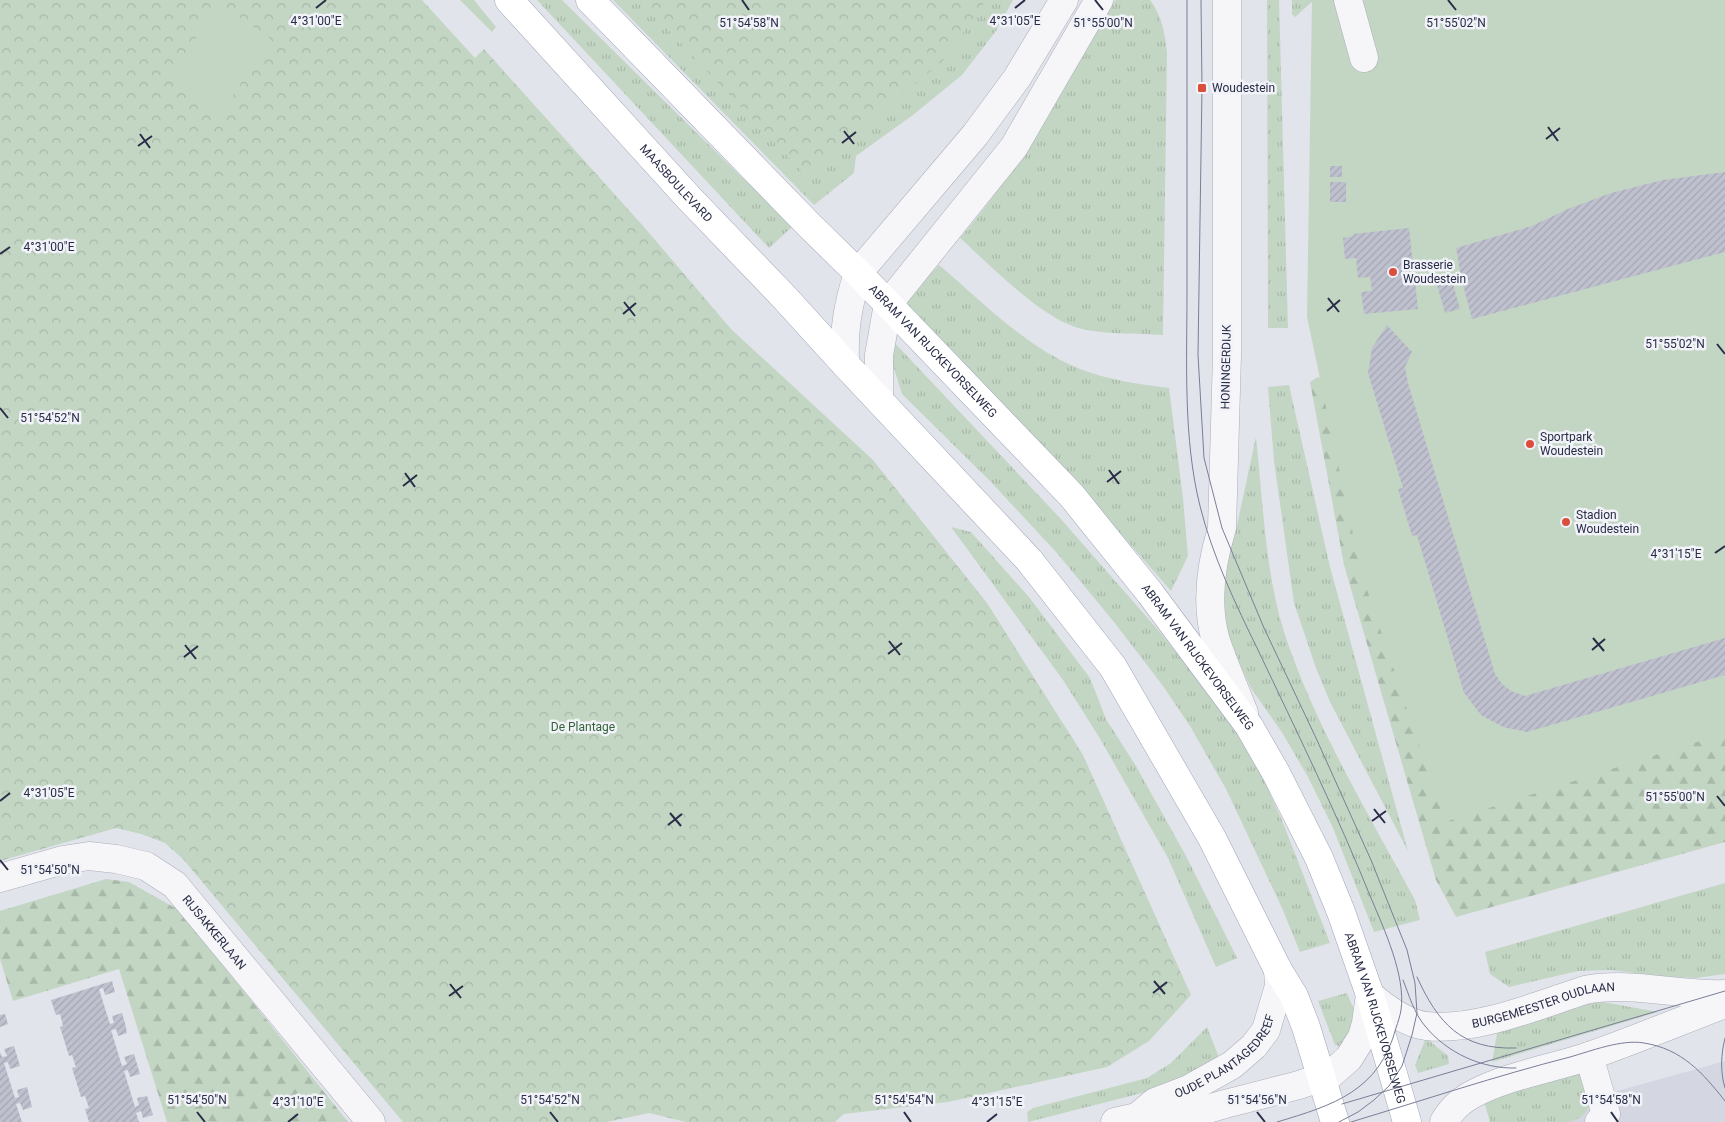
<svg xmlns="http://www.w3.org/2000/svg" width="1725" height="1122" viewBox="0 0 1725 1122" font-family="Roboto,sans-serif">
<defs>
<pattern id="grass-tufts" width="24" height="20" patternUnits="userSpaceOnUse" patternTransform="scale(1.25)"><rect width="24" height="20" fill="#c3d6c3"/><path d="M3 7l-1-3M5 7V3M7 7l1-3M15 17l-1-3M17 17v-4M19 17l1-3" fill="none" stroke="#a8b8a9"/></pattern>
<pattern id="forest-firs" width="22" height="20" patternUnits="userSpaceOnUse" patternTransform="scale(1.25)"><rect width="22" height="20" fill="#c3d6c3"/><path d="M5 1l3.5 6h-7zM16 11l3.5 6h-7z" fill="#a8b8a9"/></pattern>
<pattern id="park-crowns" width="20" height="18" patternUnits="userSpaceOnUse" patternTransform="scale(1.25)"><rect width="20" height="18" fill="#c3d6c3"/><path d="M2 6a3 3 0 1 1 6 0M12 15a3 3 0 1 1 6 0" fill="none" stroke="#a8b8a9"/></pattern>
<pattern id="building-hatch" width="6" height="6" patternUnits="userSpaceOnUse" patternTransform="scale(1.25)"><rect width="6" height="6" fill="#bfc1cf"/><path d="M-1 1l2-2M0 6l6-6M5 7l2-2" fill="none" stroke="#a4a6b3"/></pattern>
</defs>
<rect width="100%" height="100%" fill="#e2e4ec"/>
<polygon fill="#d4d6e1" points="1725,1061 1725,1122 1506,1122"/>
<g fill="url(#grass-tufts)">
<polygon points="460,0 474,0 496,27 492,32"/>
<polygon points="537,0 562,0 792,227 769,248"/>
<polygon points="613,0 1013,0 996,31 962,75 913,115 856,156 854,173 814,205"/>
<path d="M1116,0h34c12,16 15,34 17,53l-4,282c-27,-2 -62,0 -88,-8 -37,-12 -85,-62 -115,-89 56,-64 95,-141 138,-214l14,-20z"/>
<polygon points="1267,0 1279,0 1288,328 1268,328"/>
<polygon points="1292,0 1314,0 1295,17 1292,14"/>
<path d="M939,265c44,37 86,82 141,104 28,11 59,15 89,19l14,110 5,58 -17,35 -85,-97 -184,-191z"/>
<polygon points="890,338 1060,518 1159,631 1211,696 1242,739 1263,778 1281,818 1330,943 1300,952 1282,908 1226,789 1190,726 1163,686 1114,622 1056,552 990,481 902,394 892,362"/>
<polygon points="1289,385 1330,567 1408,851 1330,702 1316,668 1294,603 1274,461 1268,387"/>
<path d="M1256,437c7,64 9,134 28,195 31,94 84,181 131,268l5,20 -46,12 -41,-104 -25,-51 -25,-43 -32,-46 -28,-58 -3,-59 14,-32z"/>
<polygon points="951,527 971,532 1029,597 1090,678 1106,719 1136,766 1186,856 1237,958 1216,967 1168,858 1099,737 1063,680"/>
<polygon points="1725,883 1725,974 1696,978 1667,977 1611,970 1578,971 1509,987 1490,974 1485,952"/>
<path d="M1347,993c7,18 12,21 2,39 -3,6 -5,10 -10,14l-4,-1 -17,-44z"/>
<polygon points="1603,1002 1658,1012 1492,1062 1498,1028 1577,1004"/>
<polygon points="1207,1027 1220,1060 1158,1089 1028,1122 1027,1112 1033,1108 1147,1078 1171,1063"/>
<polygon points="1426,1038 1448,1056 1449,1064 1418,1073 1415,1065"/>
<path d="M1581,1069c8,24 19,43 -12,53h-79l-5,-17 2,-7z"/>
</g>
<g fill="url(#forest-firs)">
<polygon points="1318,377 1335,382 1725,706 1725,842 1456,917 1436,880 1344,565 1310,382"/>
<polygon points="106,879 129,882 179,910 348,1122 167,1122 119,969 13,1001 0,959 0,911"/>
</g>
<g fill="url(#park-crowns)">
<polygon points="0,0 422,0 475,58 484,49 644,227 731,329 873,460 987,603 1083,755 1191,995 1149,1041 1107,1067 948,1102 844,1114 835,1122 686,1122 649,1113 607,1122 403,1122 183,859 165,843 141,834 116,828 0,861"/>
<polygon points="640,0 986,0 946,58 807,177"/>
</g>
<g fill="#c3d6c3">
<polygon points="1312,0 1725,0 1725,733 1445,822 1361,572 1307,317"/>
<polygon points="218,4 270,38 221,114 169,80"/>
</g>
<g fill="url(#building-hatch)">
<rect x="1330" y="166" width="12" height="11"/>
<polygon points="1725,172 1725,252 1472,319 1462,281 1456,248 1532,226 1568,209 1611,193 1663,180"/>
<rect x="1330" y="182" width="16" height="20"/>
<polygon points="1409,228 1418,309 1364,314 1361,292 1372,291 1370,277 1358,278 1356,258 1345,259 1343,238 1354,236 1353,234"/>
<polygon points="1450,273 1460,309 1445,313 1435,278"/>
<polygon points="1387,325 1412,352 1405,367 1408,383 1495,674 1502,684 1511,691 1525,696 1725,638 1725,675 1527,732 1503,727 1481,715 1464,693 1417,535 1412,536 1398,489 1403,488 1368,373 1372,348"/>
<polygon points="112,981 115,992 105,995 103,988 99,989 110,1024 114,1023 112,1016 122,1013 125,1023 127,1033 118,1036 116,1029 111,1030 122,1066 127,1064 124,1057 134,1054 140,1074 130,1077 128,1070 124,1071 135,1107 139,1105 137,1098 147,1096 153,1115 143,1118 141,1111 136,1113 139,1122 89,1122 85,1109 89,1108 85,1096 81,1097 72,1068 76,1067 72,1055 69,1056 60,1027 63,1026 60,1014 56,1015 51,1000"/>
<polygon points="5,1014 8,1024 0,1027 0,1015"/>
<polygon points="14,1046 20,1066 10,1069 8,1062 4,1063 15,1098 19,1097 17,1090 27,1087 32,1107 23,1110 20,1103 16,1104 22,1122 0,1122 0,1052 2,1057 7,1056 4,1049"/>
</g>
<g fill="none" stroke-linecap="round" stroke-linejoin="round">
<defs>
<g id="minor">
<path d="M1227,0v355l-5,173c-11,36 -17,76 -6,113 8,24 19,48 28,72"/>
<polyline points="1348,0 1364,58"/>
<path d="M845,364c-1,-36 2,-56 13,-91l117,-138 42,-57 47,-78"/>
<polyline points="879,398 879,355 888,304 1014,147 1099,0"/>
<path id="s1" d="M0,878l63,-18 26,-4 27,3 30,7 29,19 196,237"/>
<path id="s2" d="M1370,995c15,13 36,28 56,31 49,6 113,-21 159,-36 46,-9 94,6 140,4"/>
<polyline points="1589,1056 1606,1114 1599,1122"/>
<path id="s3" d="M1115,1122l22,-5 18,-15 34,-13 43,-24 22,-19 12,-16 13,-44 -1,-16"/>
<polyline points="1163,1122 1225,1104 1299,1085 1331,1074 1349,1058 1362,1037 1366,1023 1370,995"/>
<path d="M1444,1122c7,-13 16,-21 29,-28 36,-19 78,-25 116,-38 46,-16 91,-35 136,-52"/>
</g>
<g id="major">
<path id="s4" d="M509,0l179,197 97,101 60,66 184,196 84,107 99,171 66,132 16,26 12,31 29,95"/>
<path id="s5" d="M590,0l219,225 49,48 214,223 78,97 99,133 27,47 43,85 22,54 29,83 37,127"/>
</g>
</defs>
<use href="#minor" stroke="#aaadba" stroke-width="29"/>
<use href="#major" stroke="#a0a4b9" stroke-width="29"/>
<use href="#minor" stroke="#f6f6f9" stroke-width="28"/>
<use href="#major" stroke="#fff" stroke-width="28"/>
<g stroke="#7a7e97" stroke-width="1">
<path d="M1187,0c0,97 0,194 0,291 0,71 -4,147 13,215 12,49 36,99 58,144 39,82 79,164 113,248 13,31 35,78 30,112 -1,6 -3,12 -5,18 -17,63 -62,77 -119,94"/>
<polyline points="1201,0 1202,88 1198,355 1204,458 1222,528 1264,628 1316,738 1371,860 1407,950 1415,983 1417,1013 1412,1035 1402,1066 1389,1086 1374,1100 1358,1112 1339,1122"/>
<path d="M1417,977c21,46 44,73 99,71"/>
<path d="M1403,980c6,15 11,33 22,46 22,27 57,43 91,42"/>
<path d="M1725,1038c-4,16 -5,34 0,50"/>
<polyline points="1342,1104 1725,991"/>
<path d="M1351,1122c73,-22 145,-46 219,-65 21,-6 52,-18 74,-14 38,6 59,30 81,58"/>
</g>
</g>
<path fill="none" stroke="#282c46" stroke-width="2" d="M742,0l7,10M1095,0l8,10M1448,0l8,10M316,8l10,-8M1015,8l10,-8M1548,127l10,14M844,131l10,13M140,134l10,14M1546,139l14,-11M842,143l14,-11M138,146l14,-10M0,254l10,-7M1328,298l11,14M624,302l11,14M1327,311l13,-11M623,314l13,-11M1717,344l8,10M0,408l8,10M1109,470l10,14M405,473l10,14M1107,482l14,-11M403,486l14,-11M1715,553l10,-7M1593,638l11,13M889,641l11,14M185,645l11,14M1592,650l13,-11M888,654l14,-11M184,657l14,-11M1717,796l8,10M0,801l10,-8M1374,809l11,14M670,813l11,13M1372,821l14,-10M668,825l14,-11M0,860l8,10M1154,981l11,13M450,984l11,14M1153,993l14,-11M449,996l14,-10M197,1112l8,10M550,1112l8,10M904,1112l7,10M1257,1112l8,10M1611,1112l7,10M288,1122l10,-8M987,1122l10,-8"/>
<g fill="#db4d3d" stroke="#f2f3f9" stroke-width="2">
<rect x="1197" y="83" width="10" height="10" rx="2.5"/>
<circle cx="1393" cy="272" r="5"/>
<circle cx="1530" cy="444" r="5"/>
<circle cx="1566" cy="522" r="5"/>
</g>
<g text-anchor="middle" stroke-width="5" stroke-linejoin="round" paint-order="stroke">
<g font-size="12" fill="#282c46" stroke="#f2f3f9" text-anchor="start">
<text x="1212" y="92">Woudestein</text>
<text x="1403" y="269">Brasserie<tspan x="1403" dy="14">Woudestein</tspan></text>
<text x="1540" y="441">Sportpark<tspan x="1540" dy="14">Woudestein</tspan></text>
<text x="1576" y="519">Stadion<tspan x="1576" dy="14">Woudestein</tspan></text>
</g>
<g font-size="12" fill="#282c46" stroke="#f2f3f9">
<text dy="4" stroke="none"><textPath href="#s4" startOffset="248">MAASBOULEVARD</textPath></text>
<text dy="4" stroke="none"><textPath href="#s5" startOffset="491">ABRAM VAN RIJCKEVORSELWEG</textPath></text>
<text transform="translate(1226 367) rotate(-89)" y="4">HONINGERDIJK</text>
<text dy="4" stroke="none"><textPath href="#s5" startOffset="896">ABRAM VAN RIJCKEVORSELWEG</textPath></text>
<text dy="4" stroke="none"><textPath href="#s1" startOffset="246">RIJSAKKERLAAN</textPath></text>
<text dy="4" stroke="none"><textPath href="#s2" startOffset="185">BURGEMEESTER OUDLAAN</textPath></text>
<text dy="4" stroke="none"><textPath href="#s5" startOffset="1301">ABRAM VAN RIJCKEVORSELWEG</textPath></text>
<text dy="4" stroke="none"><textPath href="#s3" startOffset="132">OUDE PLANTAGEDREEF</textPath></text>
</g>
<g font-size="12" fill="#346337" stroke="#f2f3f9">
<text x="583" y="731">De Plantage</text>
</g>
</g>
<g font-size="12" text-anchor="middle" fill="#282c46" stroke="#f2f3f9" stroke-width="5" stroke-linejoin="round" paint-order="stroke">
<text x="316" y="25">4°31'00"E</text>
<text x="1015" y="25">4°31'05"E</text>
<text x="749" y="27">51°54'58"N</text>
<text x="1103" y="27">51°55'00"N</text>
<text x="1456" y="27">51°55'02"N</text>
<text x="49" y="251">4°31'00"E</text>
<text x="1675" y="348">51°55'02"N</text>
<text x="50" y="422">51°54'52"N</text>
<text x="1676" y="558">4°31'15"E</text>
<text x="49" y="797">4°31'05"E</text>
<text x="1675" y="801">51°55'00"N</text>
<text x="50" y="874">51°54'50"N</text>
<text x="197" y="1104">51°54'50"N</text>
<text x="550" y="1104">51°54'52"N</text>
<text x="904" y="1104">51°54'54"N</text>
<text x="1257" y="1104">51°54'56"N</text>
<text x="1611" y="1104">51°54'58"N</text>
<text x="298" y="1106">4°31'10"E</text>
<text x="997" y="1106">4°31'15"E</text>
</g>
</svg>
